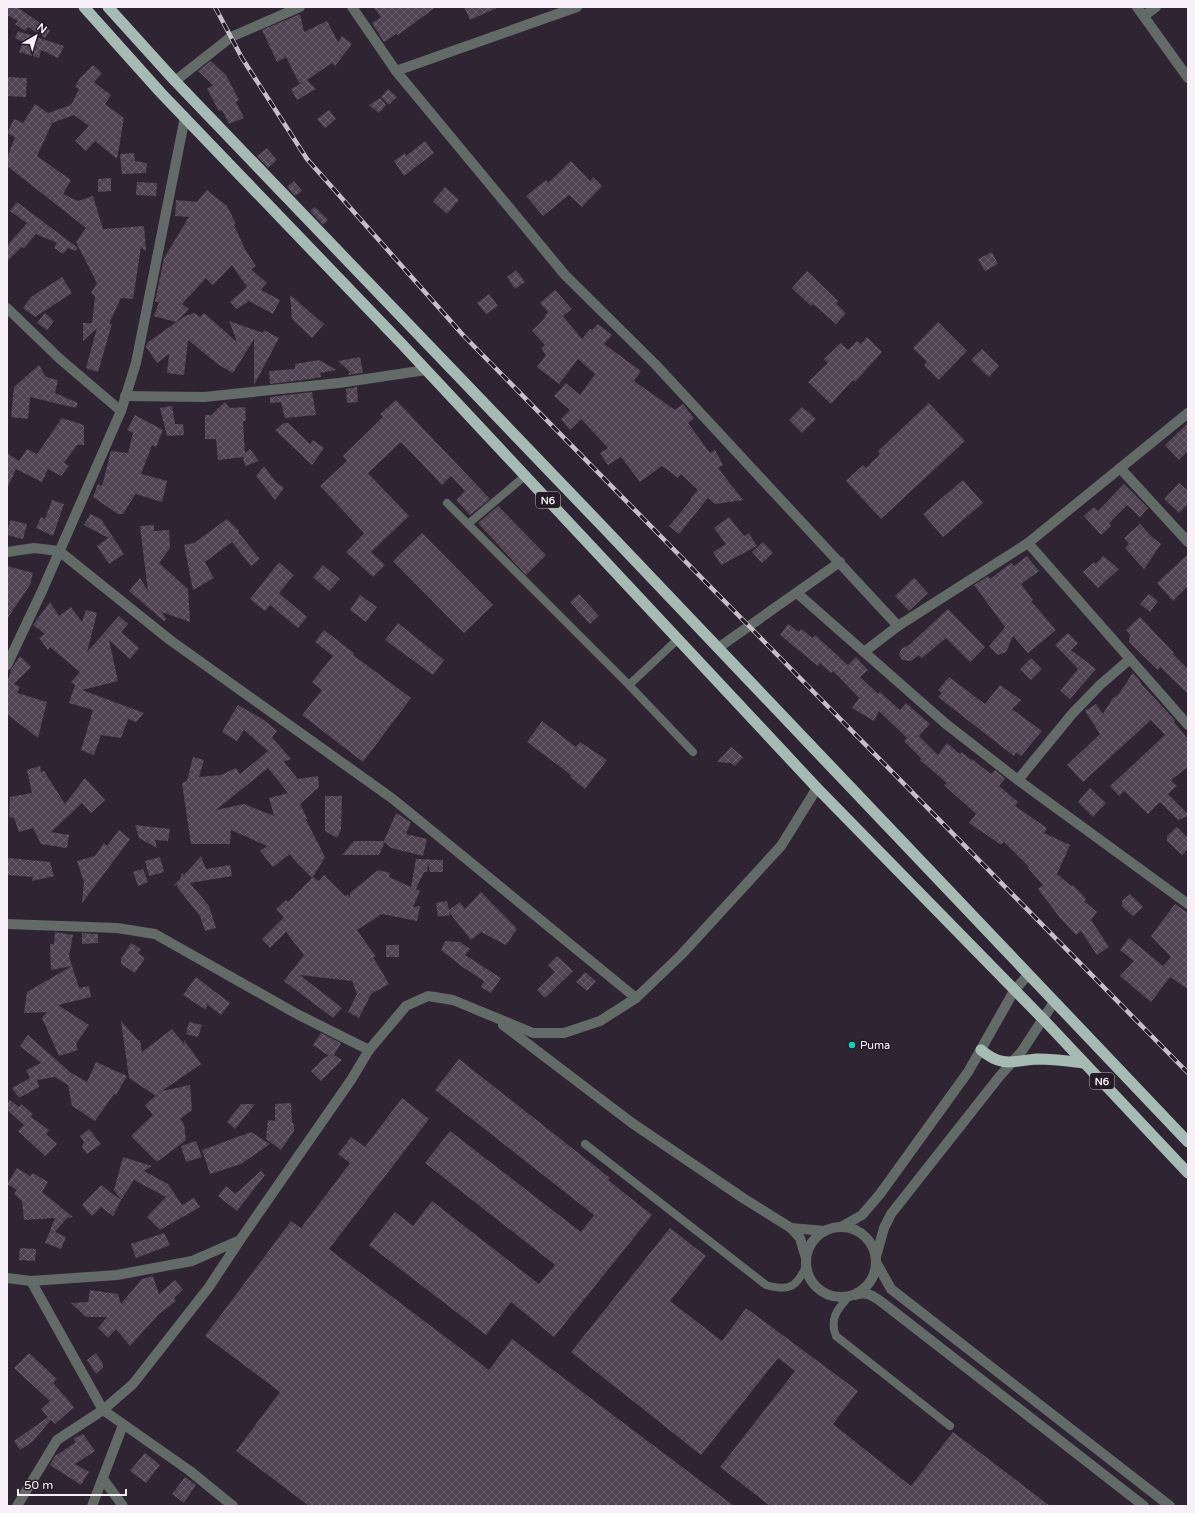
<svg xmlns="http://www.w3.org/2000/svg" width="1195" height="1513" viewBox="0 0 1195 1513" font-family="'Varela Round',sans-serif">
<defs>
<pattern id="building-cross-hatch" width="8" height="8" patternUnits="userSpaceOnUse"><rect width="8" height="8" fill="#504452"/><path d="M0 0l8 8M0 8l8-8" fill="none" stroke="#6a5f6c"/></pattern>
</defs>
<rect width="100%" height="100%" fill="#2f2431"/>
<g fill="url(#building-cross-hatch)" fill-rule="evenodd">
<polygon points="7,7 17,7 50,30 45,38 28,27 25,31 15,24 18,21 7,15"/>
<polygon points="373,7 436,7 398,35 396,34 384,42 372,23 381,17"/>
<polygon points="464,7 499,7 470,20"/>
<polygon points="300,14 304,32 327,21 338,42 342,36 352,44 335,66 332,63 307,80 316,89 297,100 291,89 303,82 299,83 286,57 277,62 262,30"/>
<polygon points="18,31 64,46 58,58 41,50 39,58 19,52 23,42 15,38"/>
<polygon points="211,61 226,75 239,100 236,102 244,118 229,124 222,110 219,111 207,89 213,85 198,71"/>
<polygon points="93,65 102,73 94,82 111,95 105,104 124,118 117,159 95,141 86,151 75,141 89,126 74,115 52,123 37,156 71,180 63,194 78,201 93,196 103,229 144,226 146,251 141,247 133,299 121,298 109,324 112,324 98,372 86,368 97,328 83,341 83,323 92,323 95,296 91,293 97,283 76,242 86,228 7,166 7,158 15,137 7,133 14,119 23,123 35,104 48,113 71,105 79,89 75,87 80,78"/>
<polygon points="7,77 27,78 26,97 7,96"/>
<polygon points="388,89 397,97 389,105 381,97"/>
<polygon points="380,98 386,105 379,113 369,105"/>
<polygon points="329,110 336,119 325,128 317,119"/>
<polygon points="425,141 434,153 404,176 394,161 405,153 406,156"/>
<polygon points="267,148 277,160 268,168 257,156"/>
<polygon points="134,153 135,161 147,163 146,173 122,174 120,154"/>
<polygon points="571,161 590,181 593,177 602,186 582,207 569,195 543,216 526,196 546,180 548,183"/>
<polygon points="111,178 111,191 98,192 98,179"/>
<polygon points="294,181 302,191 295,196 287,187"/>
<polygon points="137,182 157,183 156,196 136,195"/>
<polygon points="445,187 459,200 447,214 433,201"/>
<polygon points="207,190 227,206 236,224 234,225 246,251 256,266 251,269 267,283 261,290 280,300 273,314 249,301 237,309 230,302 247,287 232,265 213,285 206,278 182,304 189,309 176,322 154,316 159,302 155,302 164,258 189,217 175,216 176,200 197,202"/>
<polygon points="17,202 78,248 76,251 68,248 63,254 54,248 57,243 36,234 24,248 22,247 7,261 7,246 27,223 10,211"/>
<polygon points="315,207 328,220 323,225 310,211"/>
<polygon points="992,252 998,264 985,271 978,259"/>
<polygon points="516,270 525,282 515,289 507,277"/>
<polygon points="807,271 838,301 836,304 846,313 836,324 813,304 811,306 792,288"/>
<polygon points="62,277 72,293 35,317 23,308 31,297"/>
<polygon points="555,290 572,309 563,316 582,339 590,329 592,330 598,324 612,335 604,344 641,371 634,381 675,410 683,404 694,418 688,423 710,453 715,450 723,465 718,468 743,500 715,504 708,498 679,534 669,526 691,500 690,499 698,490 681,474 678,478 662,466 640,482 621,457 608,465 600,453 608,448 581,419 570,430 561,419 570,410 554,396 566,383 580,395 595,374 578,359 559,384 537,367 546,355 541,348 545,345 532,331 545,318 544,317 548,312 540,303"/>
<polygon points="489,294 498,306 486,314 477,303"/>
<polygon points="290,295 324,324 312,338 292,319"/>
<polygon points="45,313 54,321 47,330 37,323"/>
<polygon points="194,313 200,317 204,313 237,342 229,321 263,333 264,330 279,338 254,385 254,339 233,373 219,365 188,340 184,375 167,373 169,354 157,363 146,347 147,343 185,316"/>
<polygon points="938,322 967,351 939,380 924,365 927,362 913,348"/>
<polygon points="867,337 882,352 855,382 853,380 831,404 808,382 828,363 824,359 841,343 848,350 857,341 861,344"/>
<polygon points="982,349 999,366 989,377 971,360"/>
<polygon points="360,357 363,373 348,375 350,372 338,361"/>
<polygon points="319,360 337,370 320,373 321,377 310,379 270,384 269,371 295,369 295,364"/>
<polygon points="39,365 46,377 58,380 55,393 78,403 76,408 30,397 28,419 11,417 14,387"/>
<polygon points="357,387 358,402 347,403 346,389"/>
<polygon points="312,392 316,415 285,418 281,402 270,403 270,397"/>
<polygon points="396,400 490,499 470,515 456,500 465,491 451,476 442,485 401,442 368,473 409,516 371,552 385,565 373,577 346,552 364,533 320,486 347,461 343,456 383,417 380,414"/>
<polygon points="225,402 230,408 245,407 246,421 243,421 245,453 250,449 259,461 245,466 243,457 218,460 216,439 205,439 205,415 211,415"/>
<polygon points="929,403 965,441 881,519 846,481 863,465 866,468 880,454 878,451"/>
<polygon points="172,406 175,424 183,424 184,435 167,436 160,408"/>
<polygon points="802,407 816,419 802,433 789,420"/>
<polygon points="135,415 163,430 156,447 152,445 141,474 167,481 162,502 136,494 136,493 123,514 118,514 93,497 98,484 102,486 111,451 128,453 133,433 127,430"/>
<polygon points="62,418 84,425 84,445 77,445 64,463 69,466 61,476 48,469 42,482 16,469 7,489 7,453 19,461 27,449 37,454"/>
<polygon points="284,423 288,423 310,444 313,440 324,448 312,465 275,430"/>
<polygon points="1188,423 1188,451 1179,460 1165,445"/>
<polygon points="264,466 276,482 284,488 275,500 256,476"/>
<polygon points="963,480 983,503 943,537 923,514"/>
<polygon points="1179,483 1188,491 1188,504 1179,513 1164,499"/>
<polygon points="1124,484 1148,508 1140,517 1127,505 1109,523 1111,526 1101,535 1084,516 1094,507 1098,511"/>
<polygon points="52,500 64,504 53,536 36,528 41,517 45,519"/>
<polygon points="498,506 546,555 526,575 478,523"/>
<polygon points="90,514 101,519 124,554 109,564 97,546 108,538 84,525"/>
<polygon points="729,517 744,536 749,533 757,546 721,565 713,552 726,544 714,528"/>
<polygon points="227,519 239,531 238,532 260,559 251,566 232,542 205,562 214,578 193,590 184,545 194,543"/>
<polygon points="10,520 27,524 23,539 7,535"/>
<polygon points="1140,524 1152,537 1161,544 1144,569 1125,548 1129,544 1124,538"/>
<polygon points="154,525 154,531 169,530 170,548 159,563 188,589 190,622 162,612 166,619 164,621 129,591 140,578 148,591 140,526"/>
<polygon points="422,533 493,605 464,633 393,561"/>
<polygon points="763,542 773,553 762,563 752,552"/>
<polygon points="1188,554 1188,586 1173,601 1157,583"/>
<polygon points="1027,556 1039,571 1021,584 1033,600 1031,601 1056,630 1028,653 1013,636 1006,652 998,655 989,646 1005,627 974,585 988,576 990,579 1011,563 1014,566"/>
<polygon points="1103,556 1119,569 1098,588 1083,572 1094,562 1096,564"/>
<polygon points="279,562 294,575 279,593 307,617 298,628 270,605 265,611 250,599"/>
<polygon points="323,565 340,579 329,591 313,577"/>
<polygon points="7,566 33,573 30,585 7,619"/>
<polygon points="914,578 928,593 909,611 895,596"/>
<polygon points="579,594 599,616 590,624 570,602"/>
<polygon points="1149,594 1158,601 1150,612 1140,604"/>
<polygon points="360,595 377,607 366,622 350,610"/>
<polygon points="50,602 59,616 71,607 82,622 86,610 97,613 87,652 119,616 128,624 121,632 139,648 130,659 109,640 118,681 82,690 144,713 136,722 128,719 121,738 101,735 94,755 81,750 93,710 69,703 75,685 71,682 80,672 50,647 48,650 39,638 45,634 33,625"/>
<polygon points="948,609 985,647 970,662 946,638 922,658 919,655 911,661 902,660 899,655 901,649 909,645"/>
<polygon points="1140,617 1174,653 1173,654 1188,669 1188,694 1160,667 1158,670 1129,642 1130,634 1126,630"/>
<polygon points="398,623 444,660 433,675 385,640"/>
<polygon points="788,624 799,632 801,629 813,638 815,635 848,665 856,657 868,670 860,677 878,694 880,692 900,710 906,703 930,724 919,736 938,755 947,743 960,754 962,752 971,760 972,759 991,774 995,770 1005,778 999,786 1018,802 1015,806 1047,828 1044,833 1070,845 1057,874 1071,886 1073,885 1086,899 1084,901 1097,912 1091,920 1109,947 1097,955 1081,931 1076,935 1061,919 1038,889 1043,885 1028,868 1029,867 1004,842 1001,845 969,823 976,814 944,785 947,783 920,760 922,759 904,741 907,738 879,711 874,721 852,708 859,698 833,671 831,673 820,663 818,666 780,635"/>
<polygon points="324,630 354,653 353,655 411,698 363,762 302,715 322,690 312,682 333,656 315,642"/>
<polygon points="1068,633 1078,643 1071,650 1096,669 1070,699 1060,691 1078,669 1055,645"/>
<polygon points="20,656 31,667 14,684 20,687 17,693 47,702 38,738 8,715 7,717 7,681 11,672 10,671"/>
<polygon points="1031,658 1042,669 1031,680 1020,669"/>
<polygon points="1133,673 1140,681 1141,684 1175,720 1174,722 1188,739 1188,767 1171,780 1177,786 1168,794 1188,814 1188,816 1178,820 1160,802 1148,814 1124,791 1119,796 1110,786 1165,735 1151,720 1083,782 1067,765 1100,734 1085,711 1096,704 1103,714 1113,698 1118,695"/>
<polygon points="949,677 985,704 1000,685 1021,700 1012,709 1042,731 1021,756 1016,752 1014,756 938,697 942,693 938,690"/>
<path d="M238,705l26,15 13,11 -5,6 19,22 -7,3 14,17 20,-3 1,11 -19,17 8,16 -3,-2 20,39 -12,20 6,4 5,-6 21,21 3,-2 2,4v-5l28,-23 12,3 -1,4 22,10 5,-28 27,1v12h-13l-2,-9 -1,9h-3l-8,17 4,2 -7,16 7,-1 -3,15 -35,-7 -25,16 19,27h-3l16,27 -18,10 -12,24 -11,-6 9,-18 -5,-13 -52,-6 42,33 -9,10 -49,-37 20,-26 -18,-23 -16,16 -8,-9 22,-22 -8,-8 10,-9 2,2 24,-24 -18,-18 -4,-6 -17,13 -13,-16 7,-5 -36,-16 -1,14h-39l-9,-61 5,-2 6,-24 11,3 -5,17 22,-2 15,-7 4,6 28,-23 -24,-21 -7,11 -15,-9zM268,768l20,25 -19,5 5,18 -30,-12 -28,6z"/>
<polygon points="542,721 576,747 580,742 607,760 585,789 570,777 571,775 527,742"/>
<polygon points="731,747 743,757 735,766 731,763 717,762"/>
<polygon points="40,766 41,772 44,771 65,804 85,778 105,800 91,813 82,803 51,832 69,835 67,848 41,844 33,828 19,832 14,818 9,817 10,797 32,793 27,770"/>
<polygon points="1090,788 1106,803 1093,817 1078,802"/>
<polygon points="325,796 342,796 341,830 337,838 325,831"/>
<polygon points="396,813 411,822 406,834 427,839 423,856 391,848 385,842 379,855 342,855 354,841 384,841"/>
<polygon points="135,825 170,829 168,841 155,840 157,848 139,838"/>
<polygon points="1177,827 1188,838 1188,849 1182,855 1167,841 1167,836"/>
<polygon points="119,830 130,839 82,903 84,882 77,861 95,856 104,843 107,846"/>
<polygon points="201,856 206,869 230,865 232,876 190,883 209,906 216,928 205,931 200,916 177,887 178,885 173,886 180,879 182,873 184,875"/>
<polygon points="160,857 164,872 149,876 145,861"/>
<polygon points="8,858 50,862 54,876 32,881 33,877 7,875"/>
<polygon points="143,869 148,882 138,886 133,872"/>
<polygon points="481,892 517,929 506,945 481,932 471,940 449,912 450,915 438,917 436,903 447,901 449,910 460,902 465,909"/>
<polygon points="1130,894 1143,907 1133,916 1122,906 1122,901"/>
<polygon points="1175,904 1188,913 1188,989 1170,977 1151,1002 1120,976 1134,961 1120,950 1129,938 1163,966 1171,957 1151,936"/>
<polygon points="55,932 73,935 69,956 72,966 51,970 50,944 54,944"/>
<polygon points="82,933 98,934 98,943 82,944"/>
<polygon points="445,941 460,942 470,949 465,955 501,978 491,993 481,987 484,981 481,979 464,968 441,950"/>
<polygon points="131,943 141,949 138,953 145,958 135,973 121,964 121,959"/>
<rect x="386" y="945" width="13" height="12"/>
<polygon points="557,956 573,971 545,998 537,990 555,972 548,965"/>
<polygon points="72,966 79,988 89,986 91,997 58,1005 89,1025 76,1044 78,1050 59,1056 42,1018 47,1012 24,1013 27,992"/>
<polygon points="585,972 596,981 587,991 576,982"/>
<polygon points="196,977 230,1003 221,1015 207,1004 206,1010 183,995"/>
<polygon points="121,1021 138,1040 140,1040 142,1052 172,1029 184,1044 184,1040 201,1064 162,1091 190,1085 192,1110 180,1119 184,1124 186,1140 157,1162 131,1136 153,1115 145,1105 160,1092 156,1096 129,1078"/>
<polygon points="189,1022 202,1025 198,1037 186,1034"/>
<polygon points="321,1033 341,1043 334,1055 342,1060 321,1081 311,1071 324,1058 329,1056 313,1045"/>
<polygon points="28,1035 70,1072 87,1082 96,1062 127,1076 116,1095 114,1094 95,1121 72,1106 68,1085 55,1077 37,1080 39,1087 19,1098 12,1088 30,1078 26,1070 41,1063 20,1046"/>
<polygon points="459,1059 610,1178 608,1180 652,1215 554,1337 511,1302 486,1335 369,1245 395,1212 413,1226 432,1201 539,1284 555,1265 425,1163 450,1131 581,1232 594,1215 435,1090"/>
<polygon points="402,1098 429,1119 329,1249 489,1370 512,1339 734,1506 309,1506 236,1451 280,1392 205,1336 291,1221 301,1228 350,1163 338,1154 351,1137 365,1147"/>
<polygon points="10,1100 19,1107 21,1104 33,1114 31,1117 49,1130 46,1134 57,1144 45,1156 18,1131 24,1125 7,1110 7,1104"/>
<polygon points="291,1103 292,1122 294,1125 294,1131 281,1150 266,1139 268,1120 275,1121 275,1104"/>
<polygon points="241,1104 255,1104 235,1129 227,1122"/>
<polygon points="89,1129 101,1144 87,1154 82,1147 84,1142 80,1136"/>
<polygon points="251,1132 270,1144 241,1164 210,1174 202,1150"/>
<polygon points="196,1141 202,1157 186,1162 181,1146"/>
<polygon points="123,1157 152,1166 144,1171 168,1184 182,1205 194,1198 200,1207 160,1230 147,1217 166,1197 134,1180 121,1200 114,1190"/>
<polygon points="17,1168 30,1176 33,1173 48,1182 42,1192 73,1217 67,1218 55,1232 66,1237 61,1249 45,1243 55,1218 24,1220 22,1201 14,1194 17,1190 7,1184"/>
<polygon points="261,1171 265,1175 237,1211 218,1196 226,1186 235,1194"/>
<polygon points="101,1185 121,1200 113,1216 101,1207 92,1216 82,1205"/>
<polygon points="670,1228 706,1256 670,1301 722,1341 746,1308 858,1391 833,1424 911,1486 953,1432 1050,1506 770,1506 720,1467 795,1371 778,1358 701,1455 571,1352"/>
<polygon points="164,1233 170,1245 136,1258 131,1244"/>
<polygon points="20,1248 36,1249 35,1261 19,1260"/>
<polygon points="153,1276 159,1294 175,1280 183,1289 174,1298 176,1301 158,1315 130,1346 116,1329 108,1338 98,1328 107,1317 86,1317 71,1303 88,1302 90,1290 118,1294 121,1304 142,1279"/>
<polygon points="29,1353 57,1379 53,1383 74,1407 55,1424 51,1420 32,1442 20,1450 14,1441 48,1417 41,1409 50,1401 14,1368"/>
<polygon points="96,1353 103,1364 103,1368 96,1374 87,1360"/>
<polygon points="83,1434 95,1451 75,1464 89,1472 81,1485 50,1465 55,1456 75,1443 74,1438"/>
<polygon points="145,1453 160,1465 146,1483 130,1471"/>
<polygon points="185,1477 196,1485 184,1503 172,1494"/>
</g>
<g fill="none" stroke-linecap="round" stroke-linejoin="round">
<g stroke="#626b68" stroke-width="8">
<polyline points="447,503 629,685 678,639"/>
<polyline points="468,524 525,476"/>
<polyline points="629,685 693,752"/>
<path d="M585,1144l181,141c24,7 31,2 41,-21"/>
<path d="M849,1296c-11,13 -20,22 -13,40l114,90"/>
</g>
<g stroke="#626b68" stroke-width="10">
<polyline points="352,7 396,71 565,275 655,364 898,626"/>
<polyline points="1137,7 1188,78"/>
<polyline points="1144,16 1156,7"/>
<polyline points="396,71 577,7"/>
<polyline points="175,81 231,37 300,7"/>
<polyline points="7,308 60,359 121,411"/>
<polyline points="125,396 204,397 339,383 426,370"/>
<polyline points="1120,468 1188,542"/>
<polyline points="1028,543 1188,725"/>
<polyline points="7,552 34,548 59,551 170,640 393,799 636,998"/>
<polyline points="797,593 946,724 1018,780 1188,904"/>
<polyline points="718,648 840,562"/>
<polyline points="864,652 898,626 1028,543 1188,413"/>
<polyline points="7,665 42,591 121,411 136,363 185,117"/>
<polyline points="1018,780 1072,714 1100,685 1130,659"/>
<polyline points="7,924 117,928 155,934 297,1014 369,1050"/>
<polyline points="503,1025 632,1123 743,1198 791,1228 800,1238 806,1258"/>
<polyline points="841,1227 862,1215 880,1194 968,1072 1014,991 1028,975"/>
<circle cx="841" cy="1262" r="35"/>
<polyline points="791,1228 825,1231"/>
<polyline points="876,1257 884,1228 891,1214 999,1077 1022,1051 1054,1002"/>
<polyline points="876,1262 891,1289 1170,1506"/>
<polyline points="7,1278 31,1281 117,1275 192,1261 240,1240 351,1080 369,1050 406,1006 428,996 453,1000 533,1033 564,1033 600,1021 636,998 681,955 781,846 817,788"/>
<polyline points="31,1281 103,1410 190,1471 233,1506"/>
<path d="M855,1295c12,-4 18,1 28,8l261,203"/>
<polyline points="103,1479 123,1506"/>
<polyline points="17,1506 57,1440 103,1410 133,1384 209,1287 240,1240"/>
<polyline points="92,1506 123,1425"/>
</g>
<g stroke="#a5bbb4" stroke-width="11">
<polyline points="84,7 161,93 401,343 817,788 1044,1020 1188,1173"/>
<polyline points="108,7 175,81 604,528 1188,1142"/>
<path d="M981,1050c22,18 31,11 56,9 16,0 32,2 47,4"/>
</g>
<defs>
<polyline id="rail" points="215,7 242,58 307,159 463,335 1188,1073"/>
</defs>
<use href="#rail" stroke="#c7bec8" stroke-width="4.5"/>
<use href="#rail" stroke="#251b27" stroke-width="3" stroke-dasharray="9" stroke-linecap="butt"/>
</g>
<circle fill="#09d5b5" stroke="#251b27" stroke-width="1.5" cx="852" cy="1045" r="4"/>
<g text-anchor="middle" stroke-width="3" stroke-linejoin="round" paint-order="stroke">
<g fill="#251b27" stroke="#b9b0ba" stroke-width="1">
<rect x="536" y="492" width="24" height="16" rx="3"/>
<rect x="1090" y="1073" width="24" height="16" rx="3"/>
</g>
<g font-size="10" font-weight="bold" fill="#f8f0f9">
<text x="548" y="504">N6</text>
<text x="1102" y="1085">N6</text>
</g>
<g font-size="11" fill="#f8f0f9" stroke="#251b27" text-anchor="start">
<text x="860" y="1049">Puma</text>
</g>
</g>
<rect width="1195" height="1513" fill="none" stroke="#f8f0f9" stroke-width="16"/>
<g transform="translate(36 36) rotate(38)" stroke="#251b27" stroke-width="3" paint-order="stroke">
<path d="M0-3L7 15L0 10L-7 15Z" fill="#f8f0f9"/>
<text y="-6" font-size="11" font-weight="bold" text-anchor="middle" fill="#f8f0f9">N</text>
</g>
<path d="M18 1489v6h108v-6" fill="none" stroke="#f8f0f9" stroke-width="2"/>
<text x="24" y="1489" font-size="12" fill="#f8f0f9" stroke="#251b27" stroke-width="3" paint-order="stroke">50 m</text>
</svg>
